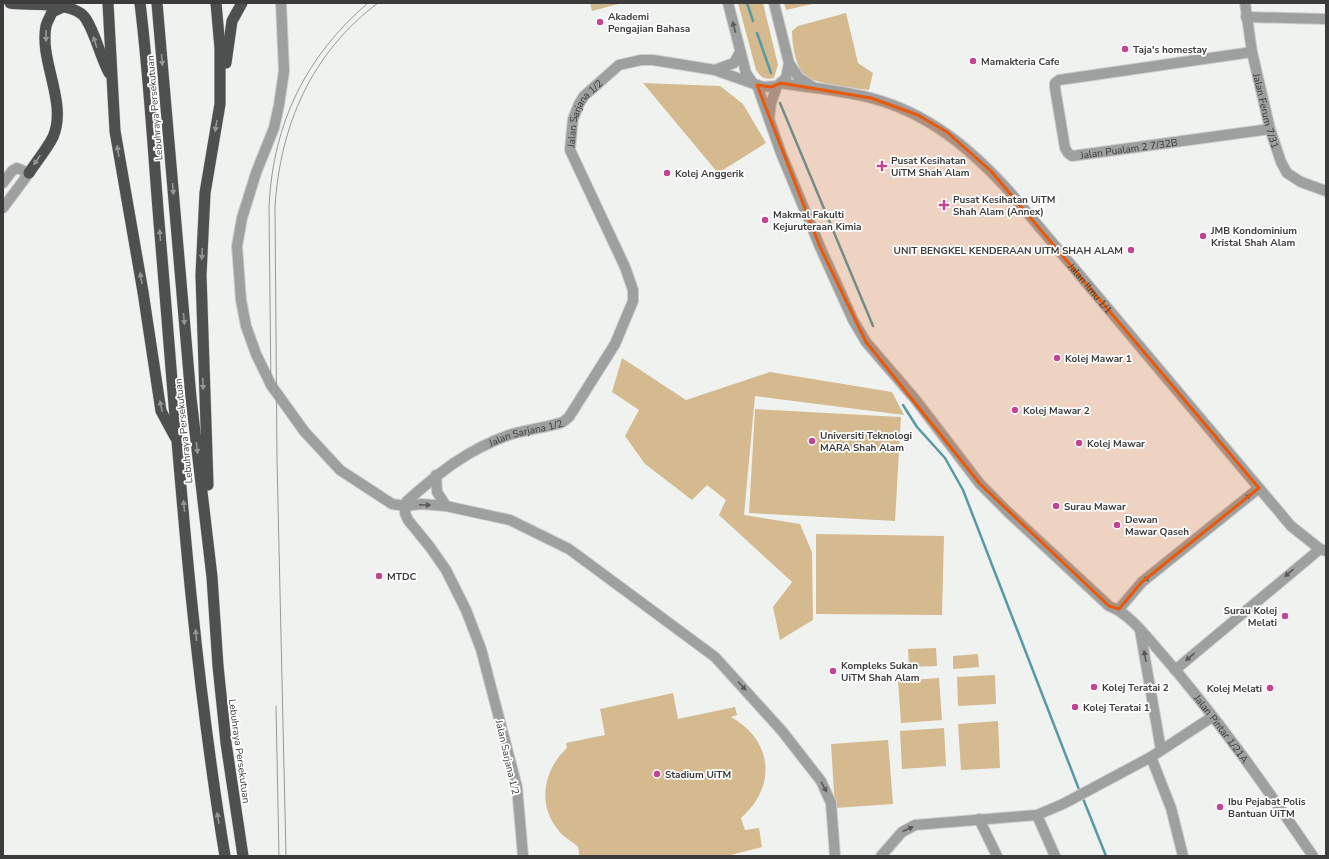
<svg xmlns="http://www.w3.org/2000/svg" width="1329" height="859" viewBox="0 0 1329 859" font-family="'Nunito Sans',sans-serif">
<rect width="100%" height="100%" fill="#f0f2f0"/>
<g fill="#d4ba8e">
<polygon points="590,3 622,3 592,11"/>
<path d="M738,3h25l15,62 -4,13c-8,2 -13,0 -18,-8z"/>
<polygon points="784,3 816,3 786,10"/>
<path d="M846,13l12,50 15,10 -4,17c-14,-2 -58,-6 -66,-16 -8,-11 -11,-30 -11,-43l6,-5z"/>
<polygon points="643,83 720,86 743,104 766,143 718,173"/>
<polygon points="622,358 686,400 770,372 892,392 904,415 755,396 744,515 800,524 812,552 813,620 780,640 773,607 792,582 719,515 726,500 707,485 692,500 645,464 625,436 639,410 612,392"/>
<polygon points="755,409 901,417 895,521 749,513"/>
<polygon points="816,534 944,536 942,615 816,614"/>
<polygon points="936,648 937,666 909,667 908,649"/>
<polygon points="978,654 979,667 953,669 953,656"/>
<polygon points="995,675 996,704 958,706 957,677"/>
<polygon points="939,678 942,720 901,723 898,681"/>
<path d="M673,693l5,26 57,-12 2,8 -6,2c42,23 46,70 10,101l4,12 14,-2 3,19 -35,9h-148c0,-2 0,-7 -1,-9 -3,-4 -15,-10 -19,-16 -22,-25 -16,-61 8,-83l-1,-5 39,-8 -5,-26z"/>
<polygon points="998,721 1000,768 961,770 958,724"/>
<polygon points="944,728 946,766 902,769 900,731"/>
<polygon points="888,740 893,804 835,808 831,744"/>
</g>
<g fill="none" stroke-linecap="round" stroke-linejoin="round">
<g stroke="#579aa5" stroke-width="2.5">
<polyline points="747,3 753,21"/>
<polyline points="757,33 771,73"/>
<polyline points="780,103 873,326"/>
<polyline points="903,405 917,427 945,458 963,490 1080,792"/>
<polyline points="1082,796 1106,856"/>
</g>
<defs>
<g id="minor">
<polyline points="281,3 284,71 279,105 274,128 256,173 242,218 237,246 241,300 246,326 256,354 271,385 304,431 340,470 392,504 405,506 421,504 446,506 510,520 569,549 715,657 782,731 821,781 831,803 835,856"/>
<path id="s1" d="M1245,3l7,49 18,77 11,33 6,11 14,9 25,9"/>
<polyline points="1246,17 1326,19"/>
<path id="s2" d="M1252,52l-193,28 -4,3v5l10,60 3,5 4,3 198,-27"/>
<path id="s3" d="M757,85l24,68 39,94 33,73 13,22 49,57 65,85 29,29 100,93c20,7 37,30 51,46 56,64 105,134 153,204"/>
<polyline points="769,119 771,103 777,86"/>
<polyline points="436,475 437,492 446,506"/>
<polyline points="1119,609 1142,582 1259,488"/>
<polyline points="1140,630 1161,750"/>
<polyline points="1175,670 1320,549"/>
<polyline points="1151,757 1171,808 1183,856"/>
<polyline points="1037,815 1055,856"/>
<polyline points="979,819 997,856"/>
<polyline points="881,856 902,832 915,825 1037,815 1063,804 1151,757 1212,717"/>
</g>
<g id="tertiary">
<polyline points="728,3 746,73 752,82"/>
<polyline points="789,63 799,78 813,87"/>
<polyline points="715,70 734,63 740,52"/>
<path id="s4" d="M781,83c29,5 60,7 90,15 57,15 99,50 138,93l282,335 29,23 6,2"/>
<polyline points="3,183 12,171 17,168 29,173 3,208"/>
<path id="s5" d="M523,856l-6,-69 -36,-138 -15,-39 -20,-40 -16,-23 -22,-27 -3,-7 2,-12c33,-29 60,-51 102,-66 18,-6 37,-7 54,-13l6,-5 46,-73 18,-43v-11l-8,-23 -55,-117 3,-31 6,-15 5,-8 35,-31 22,-5h12l62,10 48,17 14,-1 9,-8 3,-15 -15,-60"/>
</g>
<g id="trunk">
<path d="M10,3c19,3 65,-3 76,16 10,16 14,37 23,54"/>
<polyline points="108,3 115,131 143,292 161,411 175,437"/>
<path d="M140,3c9,73 13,146 19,219 18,211 31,424 66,634"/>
<polyline points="157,3 191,398 212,577 218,666 226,743 243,856"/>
<polyline points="226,63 232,21 242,3"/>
<path d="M29,173c7,-11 18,-24 24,-36 15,-34 -14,-76 -7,-111 1,-4 4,-9 6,-14l13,-6"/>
<polyline points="208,485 201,275 205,193 220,104 220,48 216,3"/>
</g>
</defs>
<use href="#minor" stroke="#cccdcc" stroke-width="12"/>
<use href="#tertiary" stroke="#cccdcc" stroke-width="12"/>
<use href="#trunk" stroke="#cccdcc" stroke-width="12"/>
<use href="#minor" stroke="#9e9f9f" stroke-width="10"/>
<use href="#tertiary" stroke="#9e9f9f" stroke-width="10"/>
<use href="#trunk" stroke="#4e5050" stroke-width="11"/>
<g stroke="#979997" stroke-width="1">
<path d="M271,392l-2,-186c4,-82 36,-149 99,-203"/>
<polyline points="276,706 279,856"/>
<path d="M286,856l-9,-397 -2,-252c5,-81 36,-154 103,-204"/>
</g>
</g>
<defs><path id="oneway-solid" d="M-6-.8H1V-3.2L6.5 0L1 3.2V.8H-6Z"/></defs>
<g fill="#585958">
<use href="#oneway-solid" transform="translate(734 27) rotate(-105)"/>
<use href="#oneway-solid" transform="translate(1246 498) rotate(-39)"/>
<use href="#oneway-solid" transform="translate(425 505) rotate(2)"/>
<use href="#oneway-solid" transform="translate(1289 573) rotate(140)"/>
<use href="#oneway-solid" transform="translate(1145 580) rotate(-42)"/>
<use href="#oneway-solid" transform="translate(1145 656) rotate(-100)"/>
<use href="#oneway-solid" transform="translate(1190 657) rotate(140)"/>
<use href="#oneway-solid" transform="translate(742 686) rotate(48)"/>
<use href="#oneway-solid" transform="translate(824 787) rotate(61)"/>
<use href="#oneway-solid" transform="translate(908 829) rotate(-25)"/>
</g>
<g fill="#949696">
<use href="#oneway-solid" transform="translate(46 36) rotate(90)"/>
<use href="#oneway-solid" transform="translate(95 42) rotate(-108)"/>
<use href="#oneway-solid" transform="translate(162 60) rotate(85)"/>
<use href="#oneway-solid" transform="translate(216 126) rotate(100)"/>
<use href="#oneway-solid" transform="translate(118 151) rotate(-99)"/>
<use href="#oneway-solid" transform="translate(37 160) rotate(124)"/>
<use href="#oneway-solid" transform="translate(173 189) rotate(85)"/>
<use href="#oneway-solid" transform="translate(160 235) rotate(-95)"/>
<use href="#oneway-solid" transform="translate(202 254) rotate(93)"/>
<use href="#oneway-solid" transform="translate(141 278) rotate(-100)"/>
<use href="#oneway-solid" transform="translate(184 319) rotate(85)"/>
<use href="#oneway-solid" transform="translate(203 384) rotate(88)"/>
<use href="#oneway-solid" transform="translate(161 406) rotate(-102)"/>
<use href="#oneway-solid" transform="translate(197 448) rotate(83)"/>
<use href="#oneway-solid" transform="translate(184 506) rotate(-95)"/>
<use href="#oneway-solid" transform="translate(196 635) rotate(-95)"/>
<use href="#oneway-solid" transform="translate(218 818) rotate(-99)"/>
</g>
<path fill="#e8590c" fill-opacity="0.2" stroke="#e8590c" stroke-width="3" stroke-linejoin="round" d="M781,83l90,15 47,17 29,17 44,39 268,317 -117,94 -23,27 -10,-3 -129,-122 -114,-142 -46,-95 -63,-162 14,2z"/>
<g fill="#c24492" stroke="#fefffe" stroke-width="1.5">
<circle cx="600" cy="22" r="4"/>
<circle cx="1125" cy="49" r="4"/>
<circle cx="973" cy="61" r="4"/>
<path d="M880 160h4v4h4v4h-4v4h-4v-4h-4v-4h4z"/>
<circle cx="667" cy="173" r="4"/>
<path d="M942 199h4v4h4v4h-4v4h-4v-4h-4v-4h4z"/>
<circle cx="765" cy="220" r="4"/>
<circle cx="1203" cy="236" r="4"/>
<circle cx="1131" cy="250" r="4"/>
<circle cx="1057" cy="358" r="4"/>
<circle cx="1015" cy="410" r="4"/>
<circle cx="812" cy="441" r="4"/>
<circle cx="1079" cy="443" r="4"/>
<circle cx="1056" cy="506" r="4"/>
<circle cx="1117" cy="525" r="4"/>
<circle cx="379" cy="576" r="4"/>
<circle cx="1285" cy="616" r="4"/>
<circle cx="833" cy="671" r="4"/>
<circle cx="1094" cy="687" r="4"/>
<circle cx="1270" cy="688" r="4"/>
<circle cx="1075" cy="707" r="4"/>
<circle cx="657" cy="774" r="4"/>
<circle cx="1220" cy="807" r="4"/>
</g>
<g text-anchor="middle" stroke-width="3.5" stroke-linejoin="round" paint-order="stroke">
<g font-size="10" font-weight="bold" fill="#3a3b3a" stroke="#fefffe" text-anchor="start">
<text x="608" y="20">Akademi<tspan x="608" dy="12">Pengajian Bahasa</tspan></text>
<text x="1133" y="53">Taja's homestay</text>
<text x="981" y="65">Mamakteria Cafe</text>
<text x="891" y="164">Pusat Kesihatan<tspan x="891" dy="12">UiTM Shah Alam</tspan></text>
<text x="675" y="177">Kolej Anggerik</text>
<text x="953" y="203">Pusat Kesihatan UiTM<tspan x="953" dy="12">Shah Alam (Annex)</tspan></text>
<text x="773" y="218">Makmal Fakulti<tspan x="773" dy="12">Kejuruteraan Kimia</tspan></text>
<text x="1211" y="234">JMB Kondominium<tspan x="1211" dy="12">Kristal Shah Alam</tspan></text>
<text x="1123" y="254" text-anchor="end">UNIT BENGKEL KENDERAAN UITM SHAH ALAM</text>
<text x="1065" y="362">Kolej Mawar 1</text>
<text x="1023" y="414">Kolej Mawar 2</text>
<text x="820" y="439">Universiti Teknologi<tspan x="820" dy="12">MARA Shah Alam</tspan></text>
<text x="1087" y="447">Kolej Mawar</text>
<text x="1064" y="510">Surau Mawar</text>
<text x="1125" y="523">Dewan<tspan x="1125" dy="12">Mawar Qaseh</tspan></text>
<text x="387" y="580">MTDC</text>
<text x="1277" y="614" text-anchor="end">Surau Kolej<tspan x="1277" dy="12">Melati</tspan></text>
<text x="841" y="669">Kompleks Sukan<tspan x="841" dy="12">UiTM Shah Alam</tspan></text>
<text x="1102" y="691">Kolej Teratai 2</text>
<text x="1262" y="692" text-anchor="end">Kolej Melati</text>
<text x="1083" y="711">Kolej Teratai 1</text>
<text x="665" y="778">Stadium UiTM</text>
<text x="1228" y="805">Ibu Pejabat Polis<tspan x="1228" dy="12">Bantuan UiTM</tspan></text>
</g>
<g font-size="10" fill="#3a3b3a" stroke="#fefffe">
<text transform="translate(154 108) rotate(-95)" y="4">Lebuhraya Persekutuan</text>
<text dy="4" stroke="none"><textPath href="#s1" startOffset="110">Jalan Ferum 7/31</textPath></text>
<text dy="4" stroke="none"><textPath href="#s5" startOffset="905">Jalan Sarjana 1/2</textPath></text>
<text dy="4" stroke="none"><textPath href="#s2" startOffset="334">Jalan Pualam 2 7/32B</textPath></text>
<text dy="4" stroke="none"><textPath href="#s4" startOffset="387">Jalan Ilmu 1/1</textPath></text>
<text transform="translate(183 431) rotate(-96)" y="4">Lebuhraya Persekutuan</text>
<text dy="4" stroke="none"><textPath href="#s5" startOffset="520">Jalan Sarjana 1/2</textPath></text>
<text dy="4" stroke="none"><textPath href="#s3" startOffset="807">Jalan Pintar 1/21A</textPath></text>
<text transform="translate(240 751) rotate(82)" y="4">Lebuhraya Persekutuan</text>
<text transform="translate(508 757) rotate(77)" y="4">Jalan Sarjana 1/2</text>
</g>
</g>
<rect width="1329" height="859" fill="none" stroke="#3a3b3a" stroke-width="8"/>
</svg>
